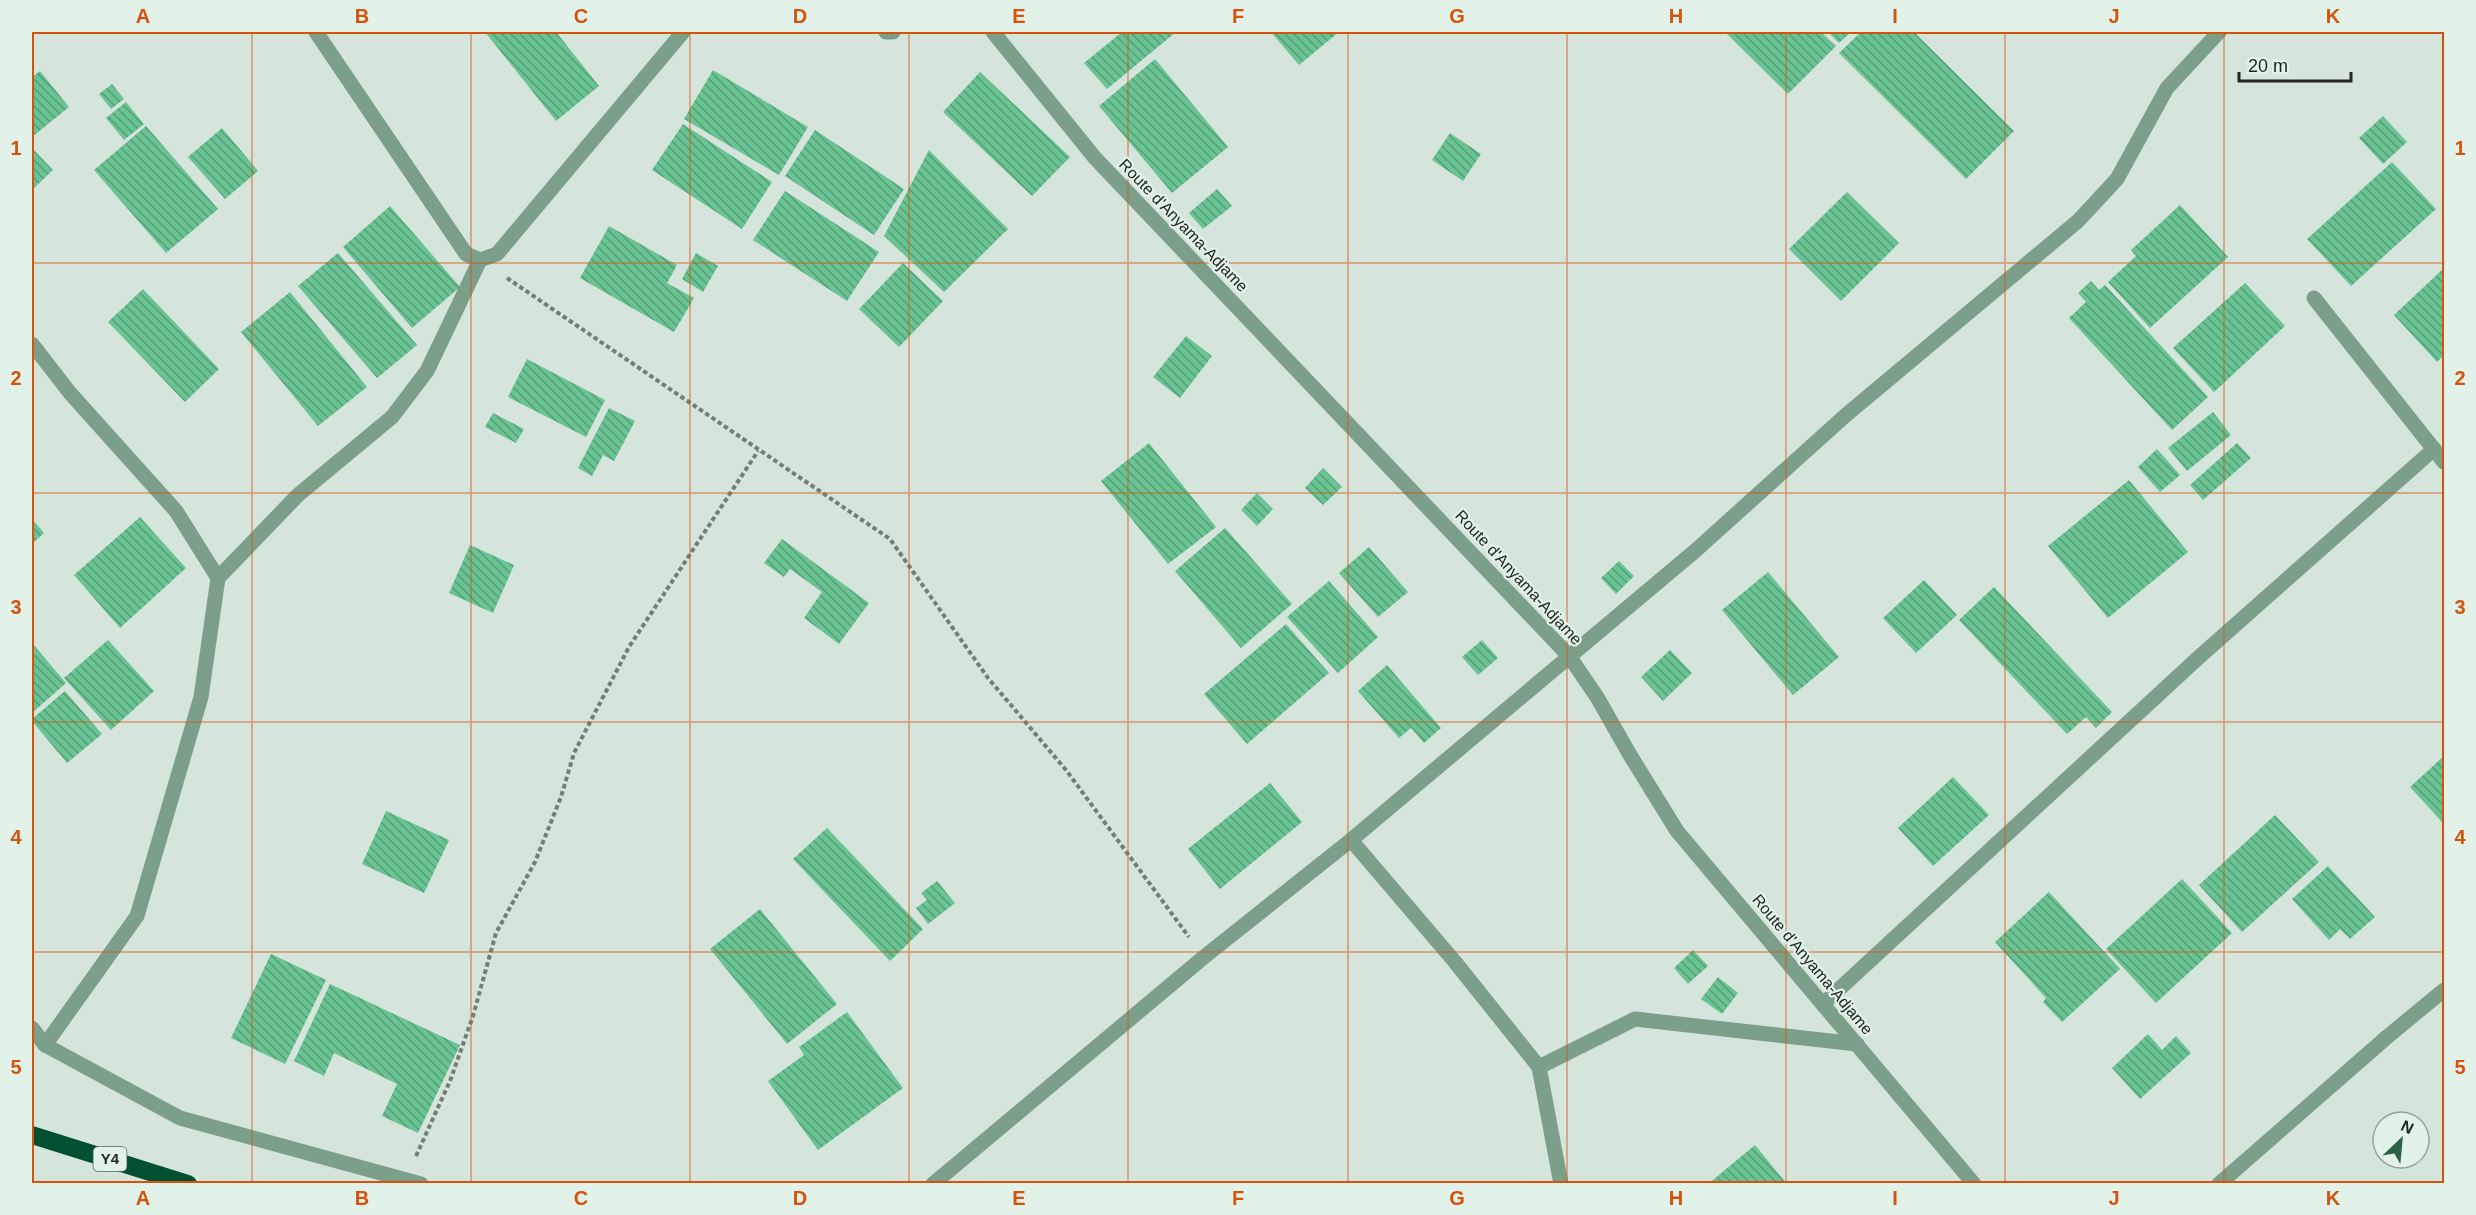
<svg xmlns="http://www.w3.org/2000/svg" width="2476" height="1215" viewBox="0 0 2476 1215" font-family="Arial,sans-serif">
<defs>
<pattern id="building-back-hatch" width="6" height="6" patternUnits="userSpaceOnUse" patternTransform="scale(1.5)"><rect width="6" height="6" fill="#69c393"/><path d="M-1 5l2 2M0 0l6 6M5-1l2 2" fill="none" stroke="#569e78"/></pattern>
</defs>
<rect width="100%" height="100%" fill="#d6e5dc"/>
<g fill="url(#building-back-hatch)">
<polygon points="485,32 556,32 599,86 556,121"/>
<polygon points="1122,32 1176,32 1107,89 1084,63"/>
<polygon points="1271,32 1339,32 1299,65"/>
<polygon points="1725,32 1821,32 1836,46 1788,94"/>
<polygon points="1828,32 1851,32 1839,43"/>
<polygon points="1861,32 1914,32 2014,131 1966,179 1839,53"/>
<polygon points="1155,59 1228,147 1172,193 1099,106"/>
<polygon points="713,70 808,127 779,175 684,119"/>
<polygon points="40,71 69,107 32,137 32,77"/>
<polygon points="980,72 1070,157 1032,196 943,112"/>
<polygon points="112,84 124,99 111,109 99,94"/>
<polygon points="126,102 144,124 124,140 106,118"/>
<polygon points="2383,116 2407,142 2383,164 2359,138"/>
<polygon points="683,124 772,182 742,229 652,170"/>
<polygon points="146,126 218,209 166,253 94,170"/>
<polygon points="222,128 258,171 225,199 188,157"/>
<polygon points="815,130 904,189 874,235 785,176"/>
<polygon points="1450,133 1481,154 1463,181 1432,160"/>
<polygon points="32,148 53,170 32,190"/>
<polygon points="929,150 1008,229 944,292 884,236"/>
<polygon points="2392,162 2436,209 2351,286 2307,239"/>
<polygon points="1217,189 1232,206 1203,229 1189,213"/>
<polygon points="785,191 879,252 847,301 753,240"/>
<polygon points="1847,192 1899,243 1841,301 1789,249"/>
<polygon points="2180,205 2228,257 2150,328 2108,282 2136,256 2131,250"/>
<polygon points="390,206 460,287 412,328 343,247"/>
<polygon points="609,226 677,265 667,283 694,298 674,332 580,278"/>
<polygon points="338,253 417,345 377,378 298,286"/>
<polygon points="696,253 718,266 703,292 682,279"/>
<polygon points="903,263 943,301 899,347 859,309"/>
<polygon points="2444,268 2444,355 2437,362 2394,315"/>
<polygon points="2091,281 2099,290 2105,285 2208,397 2172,430 2069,318 2086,302 2078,293"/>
<polygon points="2245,283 2285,326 2214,392 2173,348"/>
<polygon points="143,289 219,369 185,402 108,322"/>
<polygon points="290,292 367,387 318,426 241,332"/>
<polygon points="1186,336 1212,356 1180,398 1153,377"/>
<polygon points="527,359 605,400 586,437 508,397"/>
<polygon points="609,408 635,421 614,461 603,455 592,476 578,468"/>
<polygon points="2213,412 2231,435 2187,471 2168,448"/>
<polygon points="493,413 524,429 516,443 485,427"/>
<polygon points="1149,443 1216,527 1168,564 1101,481"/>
<polygon points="2237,443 2251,458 2203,500 2190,485"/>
<polygon points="2157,449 2180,475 2160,492 2138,467"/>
<polygon points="1323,468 1342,487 1323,505 1305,488"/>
<polygon points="2129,480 2188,552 2108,618 2048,546"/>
<polygon points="1257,493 1273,509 1257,526 1241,510"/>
<polygon points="140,517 186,568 120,628 74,575"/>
<polygon points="32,519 44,533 32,544"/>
<polygon points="1225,528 1292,604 1241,648 1175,571"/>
<polygon points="782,539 869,603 839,644 804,618 822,592 790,569 784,577 764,563"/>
<polygon points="470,545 514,565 493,613 449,593"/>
<polygon points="1369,547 1408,592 1378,617 1339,573"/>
<polygon points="1619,561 1634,576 1616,594 1601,578"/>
<polygon points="1768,572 1839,657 1793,695 1722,610"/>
<polygon points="1924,580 1957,615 1916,653 1883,618"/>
<polygon points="1329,581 1378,637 1338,673 1287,617"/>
<polygon points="1994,587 2112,712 2096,728 2086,717 2067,734 1959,620"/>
<polygon points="1286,624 1329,673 1247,744 1204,694"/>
<polygon points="108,640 154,691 111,730 64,678"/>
<polygon points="1482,640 1498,658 1478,675 1462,657"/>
<polygon points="32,643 66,683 32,713"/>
<polygon points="1670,650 1692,673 1663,701 1641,677"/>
<polygon points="1387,665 1441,728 1424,743 1411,728 1399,738 1358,691"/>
<polygon points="65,691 102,734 67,763 32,721 32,719"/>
<polygon points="2444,756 2444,824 2410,787"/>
<polygon points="1953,777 1989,815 1933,866 1898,828"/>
<polygon points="1270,783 1302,822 1220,889 1188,849"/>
<polygon points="386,811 449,840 424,893 362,864"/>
<polygon points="2275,815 2319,862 2242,932 2199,885"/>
<polygon points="827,828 923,929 890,961 793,859"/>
<polygon points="2328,866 2375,917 2350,939 2340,929 2329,940 2292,899"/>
<polygon points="2182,879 2232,933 2156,1003 2106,949"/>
<polygon points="937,881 955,903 928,924 916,908 927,900 921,893"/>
<polygon points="2049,892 2120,969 2062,1022 2043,1002 2046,998 1995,942"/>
<polygon points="760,909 837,1004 787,1044 710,949"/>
<polygon points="1693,950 1708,966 1688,984 1674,968"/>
<polygon points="271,954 326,980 285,1064 231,1038"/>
<polygon points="1718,977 1738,993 1722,1014 1701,999"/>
<polygon points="330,984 460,1045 418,1133 382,1116 397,1084 334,1053 324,1076 294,1061"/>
<polygon points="847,1012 903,1088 818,1150 768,1081 804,1055 799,1047"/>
<polygon points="2148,1034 2162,1050 2176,1036 2191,1053 2140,1099 2112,1068"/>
<polygon points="1755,1145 1787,1184 1708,1184"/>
</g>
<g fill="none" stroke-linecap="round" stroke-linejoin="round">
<g stroke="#747e78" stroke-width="4" stroke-dasharray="4.5 3" stroke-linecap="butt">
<polyline points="507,278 890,539 988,678 1066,770 1189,937"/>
<polyline points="416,1156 450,1081 473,1016 496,933 535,862 561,797 574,753 629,647 758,451"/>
</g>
<g stroke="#7c9f8a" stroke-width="15">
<polyline points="316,32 466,254 480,260 497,254 683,32"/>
<polyline points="886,32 893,32"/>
<polyline points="993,32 1095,158 1569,656 1597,697 1630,755 1677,831 1974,1184"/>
<polyline points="2314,298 2444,462"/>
<polyline points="32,344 70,393 176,511 218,578 201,697 137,916 45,1045"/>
<polyline points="218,578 298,495 392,417 427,371 480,260"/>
<polyline points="1351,840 1455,962 1539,1067 1561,1184"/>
<polyline points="1823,1004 2198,658 2434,449"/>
<polyline points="32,1028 45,1045 180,1118 421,1184"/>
<polyline points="1539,1067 1635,1019 1857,1044"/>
<polyline points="933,1184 1204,957 1351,840 1695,551 1846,415 2078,221 2117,179 2167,88 2219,32"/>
<polyline points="2219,1184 2387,1037 2444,990"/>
</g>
<polyline stroke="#005031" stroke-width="18" points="32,1135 188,1184"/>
</g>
<path fill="none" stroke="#d4540e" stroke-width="1.5" stroke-opacity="0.55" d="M252,32v1152M471,32v1152M690,32v1152M909,32v1152M1128,32v1152M1348,32v1152M1567,32v1152M1786,32v1152M2005,32v1152M2224,32v1152M32,263h2412M32,493h2412M32,722h2412M32,952h2412"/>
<g text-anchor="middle" stroke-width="4.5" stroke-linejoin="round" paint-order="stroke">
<rect fill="#e3f2e9" stroke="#5c645f" stroke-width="1.5" x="93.5" y="1147" width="33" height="24" rx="4.5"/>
<g font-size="15" font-weight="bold" fill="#222724">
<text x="110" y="1164">Y4</text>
</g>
<g font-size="16" fill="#222724" stroke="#e3f2e9">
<text transform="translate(1184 225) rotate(46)" y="6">Route d'Anyama-Adjame</text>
<text transform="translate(1519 577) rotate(47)" y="6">Route d'Anyama-Adjame</text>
<text transform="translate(1813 964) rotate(50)" y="6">Route d'Anyama-Adjame</text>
</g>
</g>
<rect width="2476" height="1215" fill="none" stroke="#e3f2e9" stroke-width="66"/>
<g transform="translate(2401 1140) rotate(26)"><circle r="28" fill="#e3f2e9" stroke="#96a19a" stroke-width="1.5"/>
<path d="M0-4.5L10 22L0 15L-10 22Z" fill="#2e6247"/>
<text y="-9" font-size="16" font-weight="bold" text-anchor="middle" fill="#222724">N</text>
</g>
<path d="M2239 72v9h112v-9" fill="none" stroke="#222724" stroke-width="3"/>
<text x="2248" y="72" font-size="18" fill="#222724" stroke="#e3f2e9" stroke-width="4.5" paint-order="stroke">20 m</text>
<rect x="33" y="33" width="2410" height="1149" fill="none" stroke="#d4540e" stroke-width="2"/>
<g font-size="20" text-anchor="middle" font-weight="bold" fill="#d4540e">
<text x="143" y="23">A</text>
<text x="362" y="23">B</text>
<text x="581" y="23">C</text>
<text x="800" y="23">D</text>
<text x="1019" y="23">E</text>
<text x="1238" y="23">F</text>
<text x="1457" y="23">G</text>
<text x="1676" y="23">H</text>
<text x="1895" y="23">I</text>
<text x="2114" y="23">J</text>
<text x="2333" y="23">K</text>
<text x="16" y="155">1</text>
<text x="2460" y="155">1</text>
<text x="16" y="385">2</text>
<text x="2460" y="385">2</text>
<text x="16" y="614">3</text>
<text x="2460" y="614">3</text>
<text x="16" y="844">4</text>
<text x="2460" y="844">4</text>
<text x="16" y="1074">5</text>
<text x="2460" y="1074">5</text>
<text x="143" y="1205">A</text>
<text x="362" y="1205">B</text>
<text x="581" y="1205">C</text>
<text x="800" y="1205">D</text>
<text x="1019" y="1205">E</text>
<text x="1238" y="1205">F</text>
<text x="1457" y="1205">G</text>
<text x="1676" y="1205">H</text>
<text x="1895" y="1205">I</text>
<text x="2114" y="1205">J</text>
<text x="2333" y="1205">K</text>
</g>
</svg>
